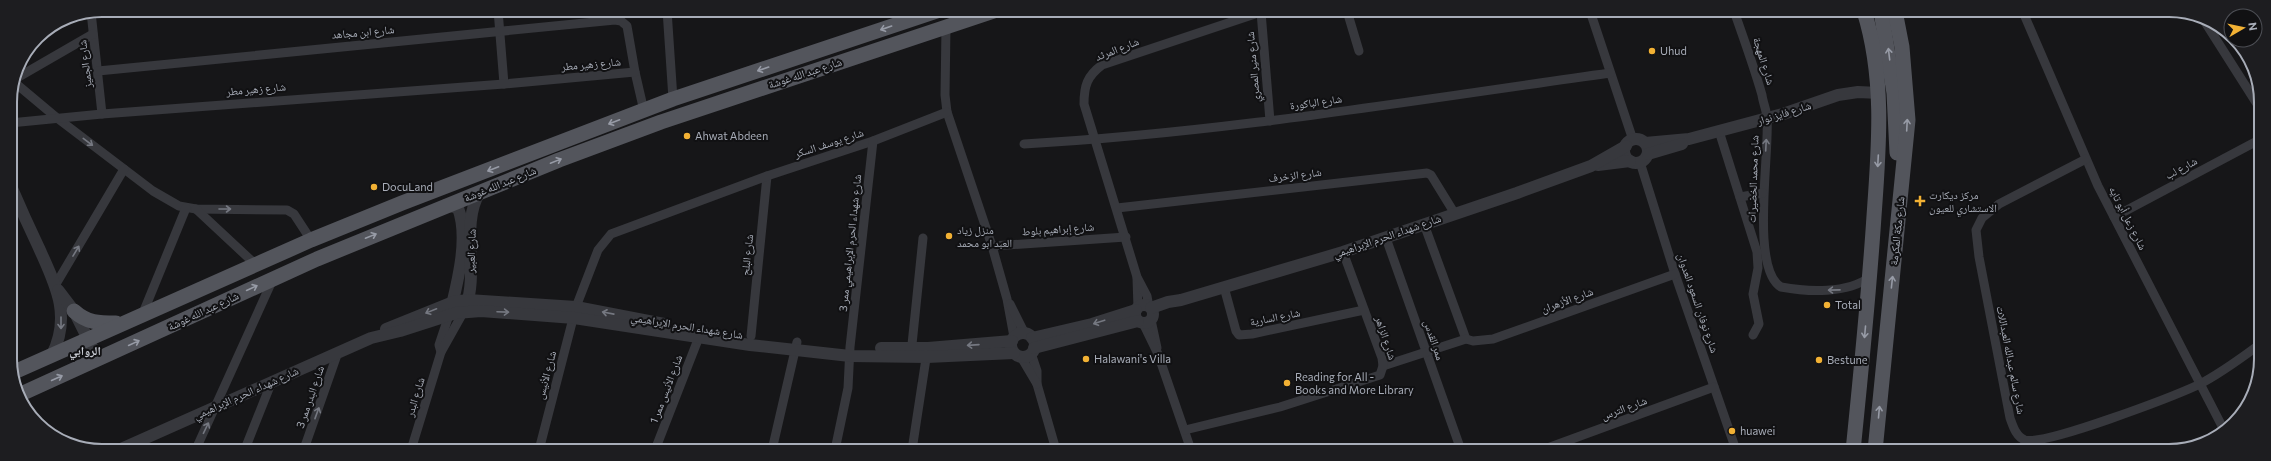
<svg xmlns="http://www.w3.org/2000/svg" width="2271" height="461" viewBox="0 0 2271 461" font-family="Commissioner,'Noto Naskh Arabic',sans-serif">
<rect width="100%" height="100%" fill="#161618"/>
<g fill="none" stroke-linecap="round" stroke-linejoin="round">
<g stroke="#37383d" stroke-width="9">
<polyline points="498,10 504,84"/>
<polyline points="667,10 673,99"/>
<polyline points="1347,11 1359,51"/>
<polyline points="1590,11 1633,140"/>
<path d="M1734,11c10,28 20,56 28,84 1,8 5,16 5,24 3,33 -17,150 14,168 27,5 66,7 89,-10"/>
<polyline points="91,12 102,114"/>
<polyline points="1261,12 1270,121"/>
<polyline points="2023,12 2098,186 2224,430"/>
<polyline points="2205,22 2259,107"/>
<polyline points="946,27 945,95 947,112 992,246 1007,299 1014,337"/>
<polyline points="635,72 644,111"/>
<polyline points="15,79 93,34"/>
<polyline points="14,82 57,118 153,191 179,206 196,209 287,210 294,214 311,240"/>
<polyline points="10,123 102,114 504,84 635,72 627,26 621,21 615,20 98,71"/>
<polyline points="1719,131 1757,252 1758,268 1753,294 1759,324 1753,335"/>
<path d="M1024,144c197,-11 392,-44 586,-71"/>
<path d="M2086,159l-87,45 -17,14 -6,12 3,27 31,161c3,8 6,19 15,22 20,6 149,-44 173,-55 22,-11 42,-26 61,-40"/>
<polyline points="1640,162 1675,274 1736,450"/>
<polyline points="1740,197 1763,193"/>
<polyline points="1117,208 1427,173 1431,175 1455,214"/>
<polyline points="196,209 255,264"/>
<polyline points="2114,217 2259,140"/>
<polyline points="1424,224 1466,339"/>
<polyline points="1386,238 1461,450"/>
<polyline points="992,246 1126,237"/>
<polyline points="1137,278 1138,308"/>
<polyline points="56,284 124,169"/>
<polyline points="1224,287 1236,331 1239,335 1252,334 1364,310"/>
<polyline points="1010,304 1025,334"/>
<path d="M1149,307l-2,-11 -10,-19 -53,-173c0,-18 3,-28 18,-39l162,-54"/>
<polyline points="143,313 186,208"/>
<polyline points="1151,320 1157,348"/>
<polyline points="1143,323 1158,354 1191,450"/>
<polyline points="751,336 767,176"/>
<polyline points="441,352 439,345 449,315"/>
<polyline points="1031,353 1037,371 1037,384 1056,450"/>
<polyline points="911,354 923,238"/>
<polyline points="1021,357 1037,384"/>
<polyline points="1383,366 1466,339 1473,341 1493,339 1675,274"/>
<polyline points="1185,430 1280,407 1380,375 1383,366 1382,358 1343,252"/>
<polyline points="196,449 273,279"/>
<polyline points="245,449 272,381"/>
<polyline points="304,449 338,352"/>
<polyline points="411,450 441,352 464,311"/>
<polyline points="539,450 576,307 598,250 611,234 767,176 873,141 947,112"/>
<polyline points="655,450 699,337"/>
<polyline points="772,450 797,342"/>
<polyline points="835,450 848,388 850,347 873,141"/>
<polyline points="912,450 927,352"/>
<polyline points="1542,450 1714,387"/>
</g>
<g stroke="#37383d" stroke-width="12">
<circle cx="1636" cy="151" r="12"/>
<polyline points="1645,143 1689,139 1783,114 1838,95 1858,92 1879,93"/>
<polyline points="1648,154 1682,144"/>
<polyline points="1598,165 1630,161"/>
<path d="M11,186c9,21 18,41 28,62 16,36 33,67 13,107"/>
<path d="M446,205l12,3c11,29 0,72 -7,101"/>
<polyline points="58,290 74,311 98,359"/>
<circle cx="1144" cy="314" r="9"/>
<path d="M466,306c13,-34 -6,-83 14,-114"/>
<polyline points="1151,308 1168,302 1181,300 1343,252 1517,193 1591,166 1626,146"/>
<polyline points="386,329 453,302 468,300 576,307 664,324"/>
<circle cx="1023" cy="345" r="12"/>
<polyline points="1032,338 1092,324 1136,310"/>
<polyline points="881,348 928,348 1012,341"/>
<polyline points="1034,348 1138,321"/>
<polyline points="121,449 371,338 400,331 456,313 481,311 574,318 750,345 850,356 927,357 1014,353"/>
</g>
<g stroke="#53555c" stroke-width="15">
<polyline points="1881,11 1894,93 1897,153"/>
<path d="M74,311c13,12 25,12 42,12"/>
<polyline points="12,373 311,240 402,203 673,99 937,11"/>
<polyline points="21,394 317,259 559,160 661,122 994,11"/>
<path d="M1853,451c8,-79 16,-157 21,-235 5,-69 11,-138 -10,-205"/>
<polyline points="1875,451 1908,120 1902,47 1895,11"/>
</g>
</g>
<defs><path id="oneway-shaft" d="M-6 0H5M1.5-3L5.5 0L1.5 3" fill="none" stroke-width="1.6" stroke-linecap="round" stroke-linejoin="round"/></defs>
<g stroke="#979ba6">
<use href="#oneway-shaft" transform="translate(886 28) rotate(161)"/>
<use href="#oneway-shaft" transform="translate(1889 54) rotate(-97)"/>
<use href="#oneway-shaft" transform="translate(763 69) rotate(161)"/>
<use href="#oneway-shaft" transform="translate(614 122) rotate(159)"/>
<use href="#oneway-shaft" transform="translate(1907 125) rotate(-87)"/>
<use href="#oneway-shaft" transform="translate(556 161) rotate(-22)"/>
<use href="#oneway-shaft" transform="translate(1878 161) rotate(93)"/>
<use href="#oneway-shaft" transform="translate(493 169) rotate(159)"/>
<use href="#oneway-shaft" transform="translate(371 236) rotate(-22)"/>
<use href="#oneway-shaft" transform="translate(1892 282) rotate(-84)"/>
<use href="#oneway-shaft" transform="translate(252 288) rotate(-25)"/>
<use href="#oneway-shaft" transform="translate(1865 332) rotate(95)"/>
<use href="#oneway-shaft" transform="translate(134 343) rotate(-25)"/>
<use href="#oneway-shaft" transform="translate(57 378) rotate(-24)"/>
<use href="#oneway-shaft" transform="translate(1879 412) rotate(-85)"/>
</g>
<g stroke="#757881">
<use href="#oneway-shaft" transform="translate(88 142) rotate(37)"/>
<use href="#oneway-shaft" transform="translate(1766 145) rotate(-87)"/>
<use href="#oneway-shaft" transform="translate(225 209)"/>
<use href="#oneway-shaft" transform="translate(76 251) rotate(-59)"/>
<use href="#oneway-shaft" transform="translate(1834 290) rotate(179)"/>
<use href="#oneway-shaft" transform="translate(431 311) rotate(158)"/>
<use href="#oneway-shaft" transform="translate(503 312) rotate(2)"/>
<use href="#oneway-shaft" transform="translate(608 313) rotate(-169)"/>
<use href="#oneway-shaft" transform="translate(1099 322) rotate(162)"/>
<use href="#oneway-shaft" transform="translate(61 323) rotate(90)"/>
<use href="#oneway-shaft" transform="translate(973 345) rotate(176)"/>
<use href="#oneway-shaft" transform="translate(317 413) rotate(-70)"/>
<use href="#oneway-shaft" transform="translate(206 428) rotate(-64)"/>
</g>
<g fill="#f2b134" stroke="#111113" stroke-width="1.5">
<circle cx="1652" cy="51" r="4"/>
<circle cx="687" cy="136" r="4"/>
<circle cx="374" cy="187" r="4"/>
<path d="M1918 195h4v4h4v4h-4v4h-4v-4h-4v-4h4z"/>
<circle cx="949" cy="236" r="4"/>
<circle cx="1827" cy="305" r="4"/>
<circle cx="1086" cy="359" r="4"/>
<circle cx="1819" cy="360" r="4"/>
<circle cx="1287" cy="383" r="4"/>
<circle cx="1732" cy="431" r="4"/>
</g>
<g text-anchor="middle" stroke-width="4" stroke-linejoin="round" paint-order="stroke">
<g font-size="11" fill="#a8adb8" stroke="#111113">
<text transform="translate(363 32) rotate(-5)" y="4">شارع ابن مجاهد</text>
<text transform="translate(1117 49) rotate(-21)" y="4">شارع المرثد</text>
<text transform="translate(1764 61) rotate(73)" y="4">شارع المهجة</text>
<text transform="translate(85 64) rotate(-97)" y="4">شارع الجميز</text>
<text transform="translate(591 64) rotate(-5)" y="4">شارع زهير مطر</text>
<text transform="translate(1253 67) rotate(-95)" y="4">شارع منير المصري</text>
<text transform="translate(805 73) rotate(-18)" y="4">شارع عبد الله غوشة</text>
<text transform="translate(256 89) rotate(-5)" y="4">شارع زهير مطر</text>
<text transform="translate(1316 102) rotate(-8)" y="4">شارع الباكورة</text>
<text transform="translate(1784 113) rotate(-17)" y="4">شارع فايز نوار</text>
<text transform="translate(829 143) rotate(-18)" y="4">شارع يوسف السكر</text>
<text transform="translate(2181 168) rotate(-28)" y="4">شارع لب</text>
<text transform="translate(1295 175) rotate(-7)" y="4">شارع الزخرف</text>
<text transform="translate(1753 179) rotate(-88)" y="4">شارع محمد الخضيرات</text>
<text transform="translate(500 184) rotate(-22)" y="4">شارع عبد الله غوشة</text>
<text transform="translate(2128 218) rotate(63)" y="4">شارع زعل أبو تايه</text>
<text transform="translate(1058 229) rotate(-4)" y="4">شارع إبراهيم بلوط</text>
<text transform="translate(1897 231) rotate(-84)" y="4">شارع مكة المكرمة</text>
<text transform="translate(1387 236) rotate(-19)" y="4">شارع شهداء الحرم الإبراهيمي</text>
<text transform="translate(850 243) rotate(-84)" y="4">شارع شهداء الحرم الإبراهيمي ممر 3</text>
<text transform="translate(471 251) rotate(-88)" y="4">شارع العبير</text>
<text transform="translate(747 255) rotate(-84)" y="4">شارع البلح</text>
<text transform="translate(1567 300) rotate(-20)" y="4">شارع الأزهران</text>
<text transform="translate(1698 303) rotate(71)" y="4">شارع نوفان السعود العدوان</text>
<text transform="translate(203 311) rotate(-25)" y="4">شارع عبد الله غوشة</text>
<text transform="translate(1275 317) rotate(-11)" y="4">شارع السارية</text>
<text transform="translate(687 326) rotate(9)" y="4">شارع شهداء الحرم الإبراهيمي</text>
<text transform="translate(1386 338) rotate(72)" y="4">شارع الزاهر</text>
<text transform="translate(1434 340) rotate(71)" y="4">ممر القدس</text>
<text transform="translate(2011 360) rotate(79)" y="4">شارع سالم عبدالله العبداللات</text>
<text transform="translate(546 375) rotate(-75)" y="4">شارع الأنيس</text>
<text transform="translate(666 389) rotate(-69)" y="4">شارع الأنيس ممر 1</text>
<text transform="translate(246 393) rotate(-24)" y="4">شارع شهداء الحرم الإبراهيمي</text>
<text transform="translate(310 397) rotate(-71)" y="4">شارع البدر ممر 3</text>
<text transform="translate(415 397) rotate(-73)" y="4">شارع البدر</text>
<text transform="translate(1624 408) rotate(-20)" y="4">شارع الترس</text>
</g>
<g font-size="11" fill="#a8adb8" stroke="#111113" text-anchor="start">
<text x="1660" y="55">Uhud</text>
<text x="695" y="140">Ahwat Abdeen</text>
<text x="382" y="191">DocuLand</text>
<text x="1929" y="199">مركز ديكارت<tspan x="1929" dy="13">الاستشاري للعيون</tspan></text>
<text x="957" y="234">منزل زياد<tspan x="957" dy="13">العبد ابو محمد</tspan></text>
<text x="1835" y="309">Total</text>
<text x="1094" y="363">Halawani's Villa</text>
<text x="1827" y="364">Bestune</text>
<text x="1295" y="381">Reading for All -<tspan x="1295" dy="13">Books and More Library</tspan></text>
<text x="1740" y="435">huawei</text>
</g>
<g font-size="12" font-weight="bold" fill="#c9ccd4" stroke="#111113">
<text x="85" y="355">الروابي</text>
</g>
</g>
<path d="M0 0H2271V461H0ZM102 17H2169A85 85 0 0 1 2254 102V359A85 85 0 0 1 2169 444H102A85 85 0 0 1 17 359V102A85 85 0 0 1 102 17Z" fill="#1d1d20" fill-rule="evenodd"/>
<path fill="none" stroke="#a8adb8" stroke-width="2" d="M102 17H2169A85 85 0 0 1 2254 102V359A85 85 0 0 1 2169 444H102A85 85 0 0 1 17 359V102A85 85 0 0 1 102 17Z"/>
<g transform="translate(2243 28) rotate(81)"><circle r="19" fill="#111113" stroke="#4d4f55"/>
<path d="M0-3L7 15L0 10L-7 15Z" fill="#f2b134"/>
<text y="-6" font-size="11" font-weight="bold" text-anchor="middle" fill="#a8adb8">N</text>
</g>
</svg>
